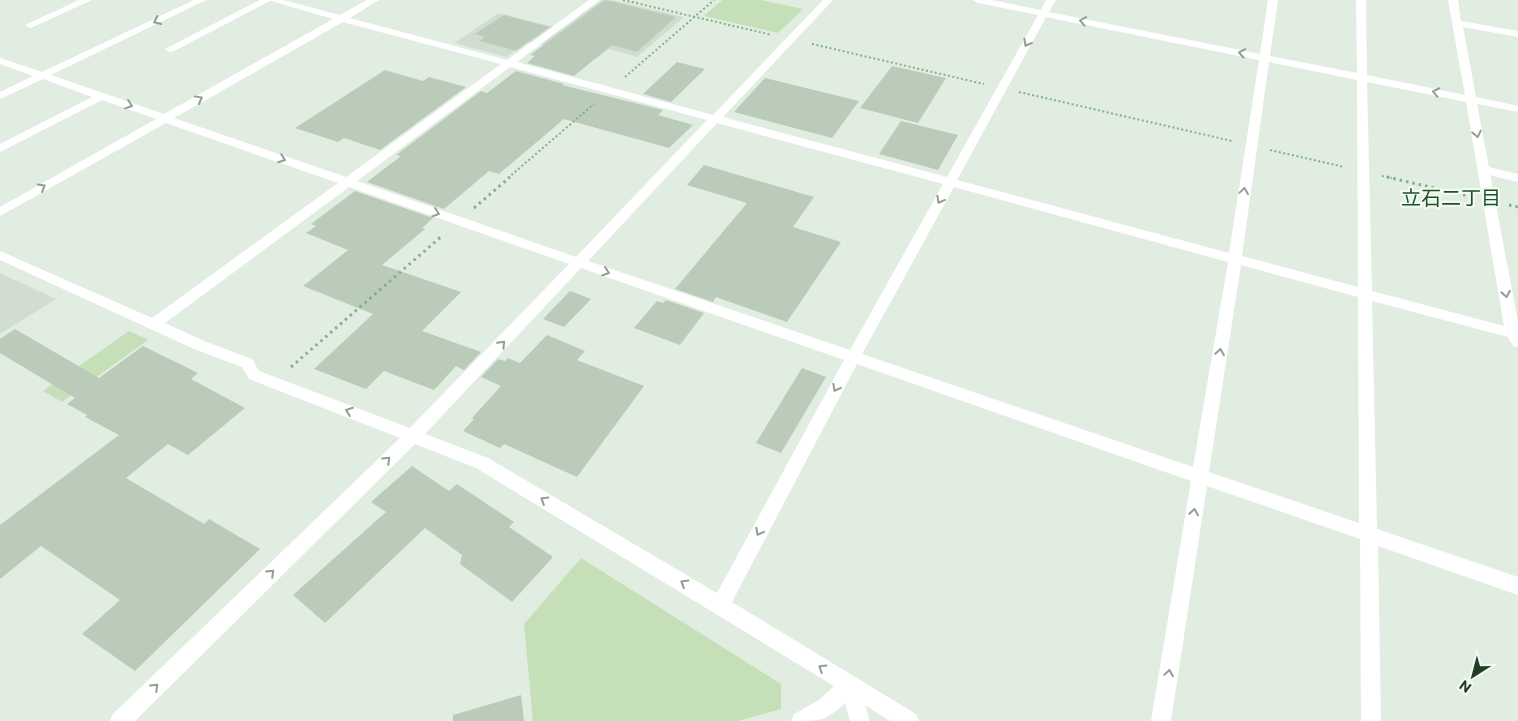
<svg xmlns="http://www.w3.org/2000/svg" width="1518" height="721" viewBox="0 0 1518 721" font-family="Commissioner,'Noto Sans JP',sans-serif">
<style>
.built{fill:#d0ddcf}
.green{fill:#c5e0b8}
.building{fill:#bacbb9}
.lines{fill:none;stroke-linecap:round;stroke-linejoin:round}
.path-far1{stroke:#7fb383;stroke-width:2;stroke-dasharray:2 2.5;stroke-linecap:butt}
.path{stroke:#7fb383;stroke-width:3;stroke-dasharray:2.5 4;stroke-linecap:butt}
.lane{fill:#fff;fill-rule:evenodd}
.street{fill:#fff;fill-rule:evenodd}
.oneway{stroke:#909f92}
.labels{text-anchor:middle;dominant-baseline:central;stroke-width:4.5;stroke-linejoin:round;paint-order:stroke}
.neighbourhood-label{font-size:20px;fill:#1a5323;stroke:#f3f9f2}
</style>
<rect width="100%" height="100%" fill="#e2ede1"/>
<!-- built -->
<g class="built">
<polygon points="602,0 612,0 684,17 637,57 608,49 596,59 528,41 506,57 454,43 499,13 562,29"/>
<polygon points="0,273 56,299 0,334"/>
</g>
<!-- green -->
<g class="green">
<polygon points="722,0 761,0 803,9 778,33 704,16"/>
<polygon points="129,331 148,340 62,402 43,391"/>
<polygon points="581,558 781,684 781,709 738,721 533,721 524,624"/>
</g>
<!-- building -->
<g class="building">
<polygon points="605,0 676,17 637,52 612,45 574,76 527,63 535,56 530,55"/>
<polygon points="504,15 549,27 516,51 480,41 485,37 475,34"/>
<polygon points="677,62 705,69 671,102 643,94"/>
<polygon points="892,66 946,78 918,123 860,108"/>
<polygon points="385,70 423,81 429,77 466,87 380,150 344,138 338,142 295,128"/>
<polygon points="516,71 564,84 562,85 663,110 658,115 693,125 669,148 564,119 499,174 489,171 444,209 367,182 401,156 396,155 481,91 487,93"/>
<polygon points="765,78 859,101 832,138 734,112"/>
<polygon points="901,121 958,135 938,170 879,154"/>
<polygon points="704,165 814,197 793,227 841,242 787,322 716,297 713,302 675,289 747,203 687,185"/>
<polygon points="355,191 433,218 422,228 425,229 382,265 461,292 422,331 481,352 464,370 456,366 434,390 384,371 366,389 314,369 373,314 303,286 348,250 306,233 316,226 311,224"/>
<polygon points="570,291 591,299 564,327 543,319"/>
<polygon points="666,300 704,313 680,345 634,328 657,301 663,303"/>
<polygon points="15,329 99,378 143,346 198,373 191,379 245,408 188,455 168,444 126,478 204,524 209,519 260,549 135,671 82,634 120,600 41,546 0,579 0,525 119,435 85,417 87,415 67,404 75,398 0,353 0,339"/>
<polygon points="547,335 585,351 577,360 644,386 577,477 504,444 500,448 463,431 474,419 472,418 501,386 481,377 498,359 505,361 508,358 520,363"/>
<polygon points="802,368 826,377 781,453 756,443"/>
<polygon points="412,466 449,491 457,484 514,522 509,527 553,557 512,602 460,564 462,555 425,528 325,623 293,595 386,512 371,502"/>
<polygon points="521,695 524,721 453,721 453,715"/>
</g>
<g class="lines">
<!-- path-far1 -->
<g class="path-far1">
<polyline points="623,0 772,35"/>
<polyline points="812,44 984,84"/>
<polyline points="625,77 714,0"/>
<polyline points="1019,92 1232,141"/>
<polyline points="1270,150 1344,167"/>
<polyline points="1382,176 1392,178"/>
<polyline points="508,178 594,104"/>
</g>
<!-- path -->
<g class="path">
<polyline points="1387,177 1469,196"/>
<polyline points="1509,205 1518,207"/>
<polyline points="474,208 510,177"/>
<polyline points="291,367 443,235"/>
</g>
<!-- lane -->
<g class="lane">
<polygon points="79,0 92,0 33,27 30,28 25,25"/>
<polygon points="260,0 272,0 174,51 170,52 165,49"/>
<polygon points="1485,166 1518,174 1518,182 1481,173 1479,170 1481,167"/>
<polygon points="850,675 857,678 870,721 850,721 840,685 843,678"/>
</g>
<!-- street -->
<path class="street" d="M194,0H206L51,75L164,114L333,19L268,0H283L340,15L367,0H379L350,18L507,60L589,0H600L517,62L713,115L823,0H833L723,117L947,177L1038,15L978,3L973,0H992L1041,10L1046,0H1056L1049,12L1260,54L1268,0H1278L1270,56L1357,73L1356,0H1366L1367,75L1465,95L1448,0H1458L1461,21L1518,31V37L1463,27L1476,97L1518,106V112L1477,104L1518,322V347L1513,346L1508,337L1372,301L1377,529L1518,577V595L1378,546L1381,721H1361L1360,539L1207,486L1171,721H1151L1191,481L857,364L732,602L916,714L919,721H890L852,697C825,721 826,721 791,721L794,714L819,700L834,686L476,468L415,444L135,721H110L113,714L400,438L249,379L242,367L194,349L0,260V251L152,318L338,183L166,123L0,216V207L156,119L102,100L0,152V144L92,97L43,79L0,99V92L33,76L0,64V58L42,72ZM1046,17L1259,60L1229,253L957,180ZM343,22L501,64L346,177L174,118ZM1269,62L1357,80L1358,287L1242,256ZM510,67L707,120L576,257L357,181ZM1367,82L1466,102L1504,326L1372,291ZM717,123L943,184L850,350L588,261ZM349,187L569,264L410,428L259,371L252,359L204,341L165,323ZM954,187L1228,262L1193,467L862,354ZM1241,265L1358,297L1359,523L1209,472ZM581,268L844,360L717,593L488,458L425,434Z"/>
</g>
<!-- one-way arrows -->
<defs><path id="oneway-chevron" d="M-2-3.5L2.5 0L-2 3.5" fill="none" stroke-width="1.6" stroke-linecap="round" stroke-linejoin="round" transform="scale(1.25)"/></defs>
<g class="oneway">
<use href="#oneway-chevron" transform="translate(157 21) rotate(155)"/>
<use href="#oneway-chevron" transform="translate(1083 21) rotate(-169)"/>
<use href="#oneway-chevron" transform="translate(1027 43) rotate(119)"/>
<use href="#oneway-chevron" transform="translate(1242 53) rotate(-169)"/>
<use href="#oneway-chevron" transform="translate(1436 92) rotate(-168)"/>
<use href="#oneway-chevron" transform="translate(199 99) rotate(-29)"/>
<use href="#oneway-chevron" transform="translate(129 105) rotate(19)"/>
<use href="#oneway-chevron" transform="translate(1477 134) rotate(78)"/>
<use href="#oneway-chevron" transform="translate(282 159) rotate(20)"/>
<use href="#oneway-chevron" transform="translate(42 187) rotate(-30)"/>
<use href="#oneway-chevron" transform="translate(1244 191) rotate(-82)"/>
<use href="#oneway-chevron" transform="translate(940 200) rotate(119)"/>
<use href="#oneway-chevron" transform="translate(436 213) rotate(19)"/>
<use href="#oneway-chevron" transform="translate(606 272) rotate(19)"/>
<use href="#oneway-chevron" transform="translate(1506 294) rotate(80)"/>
<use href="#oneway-chevron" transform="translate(502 344) rotate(-46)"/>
<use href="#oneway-chevron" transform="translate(1220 352) rotate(-81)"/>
<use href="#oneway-chevron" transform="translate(836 388) rotate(118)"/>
<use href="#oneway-chevron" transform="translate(349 411) rotate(-159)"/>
<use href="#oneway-chevron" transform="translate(387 460) rotate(-44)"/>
<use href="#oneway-chevron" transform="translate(544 500) rotate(-149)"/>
<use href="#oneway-chevron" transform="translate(1194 512) rotate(-81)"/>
<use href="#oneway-chevron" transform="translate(759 532) rotate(118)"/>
<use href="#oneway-chevron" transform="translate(271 573) rotate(-44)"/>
<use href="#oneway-chevron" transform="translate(684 583) rotate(-149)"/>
<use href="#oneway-chevron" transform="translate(822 668) rotate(-148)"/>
<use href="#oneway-chevron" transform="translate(1169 673) rotate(-81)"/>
<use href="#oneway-chevron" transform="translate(155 687) rotate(-44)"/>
</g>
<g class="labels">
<!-- neighbourhood labels -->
<g class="neighbourhood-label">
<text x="1451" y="197">立石二丁目</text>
</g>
</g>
<!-- north arrow -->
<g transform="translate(1473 676) rotate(216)" stroke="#f3f9f2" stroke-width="4" paint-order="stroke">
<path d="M0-4L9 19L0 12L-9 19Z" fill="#203f24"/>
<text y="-8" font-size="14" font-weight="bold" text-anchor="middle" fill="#203f24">N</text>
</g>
</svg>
